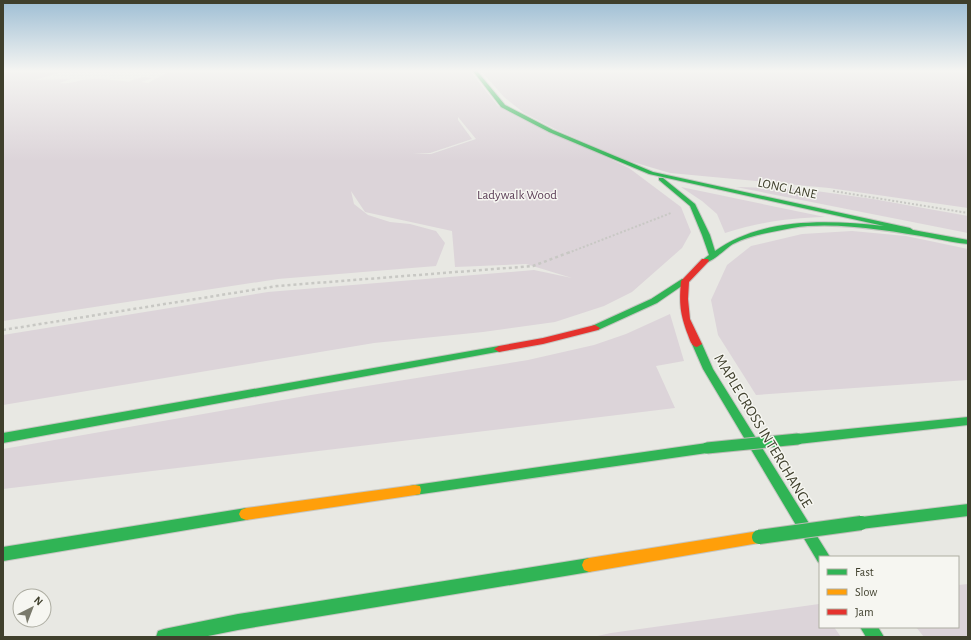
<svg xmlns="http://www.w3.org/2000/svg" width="971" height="640" viewBox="0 0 971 640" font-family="'Alegreya Sans',sans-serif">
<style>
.green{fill:#dcd4d9;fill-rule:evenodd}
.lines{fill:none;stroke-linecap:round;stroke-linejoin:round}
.fast-casing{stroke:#c6c6c2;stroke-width:2}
.slow-casing{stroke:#c6c6c2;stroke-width:2}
.jam-casing{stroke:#c6c6c2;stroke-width:2}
.path-far1{stroke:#c8c8c4;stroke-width:2;stroke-dasharray:2 2;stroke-linecap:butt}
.path{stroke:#c8c8c4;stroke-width:2.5;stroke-dasharray:3 3;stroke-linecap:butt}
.fast{fill:#30b455;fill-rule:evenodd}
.slow{fill:#ff9f0a;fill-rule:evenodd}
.jam{fill:#e5322d;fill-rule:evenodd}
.fast-bridge-far1-casing{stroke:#bcbbb6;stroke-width:13;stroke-linecap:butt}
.fast-bridge-casing{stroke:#bcbbb6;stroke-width:16;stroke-linecap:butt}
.fast-bridge-far1{stroke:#30b455;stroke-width:11}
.fast-bridge{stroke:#30b455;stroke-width:14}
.labels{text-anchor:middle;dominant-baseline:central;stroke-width:3;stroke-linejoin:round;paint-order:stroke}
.far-street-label{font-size:13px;fill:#3f3f2c;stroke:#f6f6f1}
.far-park-label{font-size:13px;fill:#593b54;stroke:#f6f6f1}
.street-label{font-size:15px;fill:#3f3f2c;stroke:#f6f6f1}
</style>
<rect width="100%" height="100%" fill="#e8e8e3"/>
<!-- green -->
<g class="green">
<path d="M3,71H66L34,80L70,79L60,83C68,84 74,82 82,80C96,78 117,80 131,82L129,81L143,77L152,78L142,82L148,83L170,71H470L498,106L629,168L681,207L691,232L682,248L632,292L604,306L555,322L483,332L374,343L3,405V335L268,292L534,270L572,278L526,264L455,267L452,231L365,212L351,191L354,204L368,215L390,222L410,224L436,231L445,243L436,266L278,279L3,321ZM458,117L476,139L431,154H413L430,153L472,139L458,120Z"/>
<polygon points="481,71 968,71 968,208 829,188 670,173 626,160 557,130 524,113 504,97"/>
<path d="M681,187L825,217C789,218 759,222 725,233L717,214L702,201Z"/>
<polygon points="736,187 802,189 873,199 968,216 968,233"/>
<polygon points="852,231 906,236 968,249 968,380 756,395 718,335 711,300 727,265 751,246 802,234"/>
<polygon points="670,314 684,361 656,366 675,408 3,489 3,449 311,395 528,360 594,345 626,334"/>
<polygon points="968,584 968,637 924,637 916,627 958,627 958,585"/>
<polygon points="819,604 820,627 834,627 841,637 593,637 611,633"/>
</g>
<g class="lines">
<!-- fast casing -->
<g class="fast-casing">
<g id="fast">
<path d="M473,71H477L505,105L553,130L653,172L910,228L913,230L968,240V244C956,243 944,240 932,238C890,231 834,221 792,228C772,232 751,235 733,244C725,249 711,264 702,263L701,261L709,255L702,235L690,206L659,180V178H663L695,204L710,235L715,251C762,217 829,220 884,226L649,174L549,132L501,107Z"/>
<polygon points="682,279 688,279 689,281 657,303 598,330 592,330 590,328 592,326 651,299"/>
<polygon points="697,341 702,344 713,369 830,557 820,557 820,563 818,562 703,369 692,344"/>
<polygon points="499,346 502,347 504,349 502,351 3,443 3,433"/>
<polygon points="968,417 968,425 798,444 794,442 792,439 794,436 798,434"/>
<polygon points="707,443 711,445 713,448 711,451 707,453 415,495 410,494 409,490 410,486 415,485"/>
<polygon points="968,504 968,516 861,529 856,527 854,523 856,519 861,517"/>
<polygon points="246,508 251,510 253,514 251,518 246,520 3,561 3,547"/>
<polygon points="589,558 594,560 596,565 594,570 589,572 238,630 203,637 156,637 158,631 164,629 238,614"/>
<polygon points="860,627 878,627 884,637 866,637"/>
</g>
</g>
<!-- slow casing -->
<g class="slow-casing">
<g id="slow">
<polygon points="415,485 420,486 421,490 420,494 415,495 246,520 241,518 239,514 241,510 246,508"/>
<polygon points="759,531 764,533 766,537 764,541 759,543 589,572 584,570 582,565 584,560 589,558"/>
</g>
</g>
<!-- jam casing -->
<g class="jam-casing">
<g id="jam">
<path d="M702,259H708L709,261L689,282L688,299L690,319L702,344L697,347C691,346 690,340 688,335C680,314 679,303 681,281Z"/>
<polygon points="595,325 600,328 598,330 543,344 499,352 494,349 499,346 543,338"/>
</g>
</g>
<!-- path-far1 -->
<g class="path-far1">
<polyline points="833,191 968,213"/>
<polyline points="568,253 671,213"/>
</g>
<!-- path -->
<polyline class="path" points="3,330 277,286 533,266 570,252"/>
<!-- fast -->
<use href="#fast" class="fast"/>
<!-- slow -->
<use href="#slow" class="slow"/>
<!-- jam -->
<use href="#jam" class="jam"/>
<!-- fast-bridge-far1 casing -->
<g class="fast-bridge-far1-casing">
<polyline id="fast-bridge-far1" points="707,448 798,439"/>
</g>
<!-- fast-bridge casing -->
<g class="fast-bridge-casing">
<polyline id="fast-bridge" points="759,537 861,523"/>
</g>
<!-- fast-bridge-far1 -->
<use href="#fast-bridge-far1" class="fast-bridge-far1"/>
<!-- fast-bridge -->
<use href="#fast-bridge" class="fast-bridge"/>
</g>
<!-- sky -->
<linearGradient id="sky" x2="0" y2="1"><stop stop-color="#9ebed4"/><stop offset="0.44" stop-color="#f5f5f2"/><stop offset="1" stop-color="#f5f5f2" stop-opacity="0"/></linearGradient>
<rect width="971" height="161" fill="url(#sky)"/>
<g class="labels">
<!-- far-street labels -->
<g class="far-street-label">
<text transform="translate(787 189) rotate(12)">LONG LANE</text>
</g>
<!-- far-park labels -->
<g class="far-park-label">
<text x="517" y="195">Ladywalk Wood</text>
</g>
<!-- street labels -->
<g class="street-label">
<text transform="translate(763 431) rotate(59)">MAPLE CROSS INTERCHANGE</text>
</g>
</g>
<!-- border -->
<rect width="971" height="640" fill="none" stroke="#3f3f2c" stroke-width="8"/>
<!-- legend -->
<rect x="819" y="556" width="140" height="72" fill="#f6f6f1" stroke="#adada2"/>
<rect x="827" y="569" width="20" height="6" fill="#30b455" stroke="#adada2"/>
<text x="855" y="576" font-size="12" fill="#3f3f2c">Fast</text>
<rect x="827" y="589" width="20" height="6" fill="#ff9f0a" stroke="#adada2"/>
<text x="855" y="596" font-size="12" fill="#3f3f2c">Slow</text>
<rect x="827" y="609" width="20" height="6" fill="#e5322d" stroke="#adada2"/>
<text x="855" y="616" font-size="12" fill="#3f3f2c">Jam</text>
<!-- north arrow -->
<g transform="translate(32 608) rotate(42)"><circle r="19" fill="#f6f6f1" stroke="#adada2"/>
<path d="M0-3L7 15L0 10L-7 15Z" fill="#7a7a6c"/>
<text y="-6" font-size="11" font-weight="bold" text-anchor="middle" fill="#3f3f2c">N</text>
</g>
</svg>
